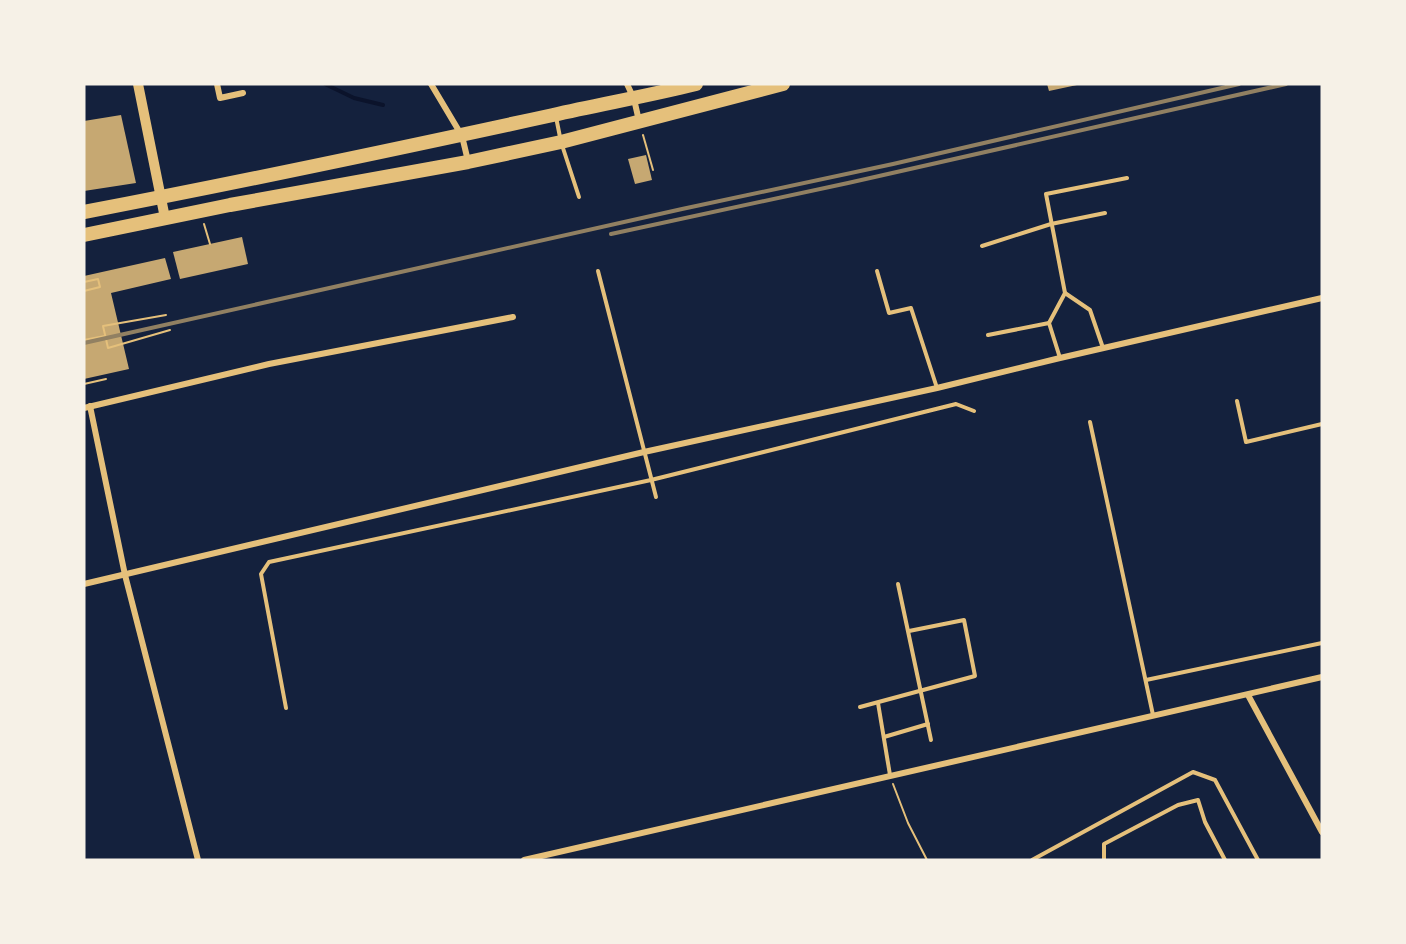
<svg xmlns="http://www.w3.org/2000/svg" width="1406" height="944" viewBox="0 0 1406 944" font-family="Commissioner,sans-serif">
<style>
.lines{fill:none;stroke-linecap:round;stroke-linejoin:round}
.stream{stroke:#0b132b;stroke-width:4}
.building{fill:#c6a872}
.path{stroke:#e5c07b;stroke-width:2}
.service{stroke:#e5c07b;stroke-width:4}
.minor{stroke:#e5c07b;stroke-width:6}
.tertiary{stroke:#e5c07b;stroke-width:10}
.primary{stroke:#e5c07b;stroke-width:14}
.rail{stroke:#918062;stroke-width:4}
</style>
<rect width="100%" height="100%" fill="#14213d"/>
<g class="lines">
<!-- stream -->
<polyline class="stream" points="325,84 354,98 383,105"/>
</g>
<!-- building -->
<g class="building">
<polygon points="1047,84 1077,84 1077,85 1049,91"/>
<polygon points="121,115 136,183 84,191 84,121"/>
<polygon points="646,155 652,180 635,184 628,159"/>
<polygon points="242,237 248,264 180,279 173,252"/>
<polygon points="165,258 171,279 111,293 129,369 84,379 84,276"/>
</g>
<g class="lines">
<!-- path -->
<g class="path">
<polyline points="643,135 653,170"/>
<polyline points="204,224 210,244"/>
<polyline points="84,282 98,279 100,287 84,291"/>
<polyline points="166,315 103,326 108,348 170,330"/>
<polyline points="84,340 105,336"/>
<polyline points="84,384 106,379"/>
<polyline points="893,784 908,823 927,860"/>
</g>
<!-- service -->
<g class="service">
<polyline points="556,117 561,142 579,197"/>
<polyline points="982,246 1051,224 1105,213"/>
<polyline points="598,271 656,497"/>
<polyline points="877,271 889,313 911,308 937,388"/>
<polyline points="1065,293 1090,310 1103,348"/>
<polyline points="988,335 1049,323"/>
<polyline points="1060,358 1049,323 1065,293 1046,194 1127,178"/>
<polyline points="1237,401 1246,442 1322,424"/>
<polyline points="1090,422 1153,715"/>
<polyline points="898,584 931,740"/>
<polyline points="1146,680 1322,643"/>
<polyline points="878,703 890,775"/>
<polyline points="860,707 975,676 964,620 909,631"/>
<polyline points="286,708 261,574 269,562 651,480 956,404 974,411"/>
<polyline points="884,737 928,724"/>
<polyline points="1032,860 1193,772 1215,780 1258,860"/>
<polyline points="1104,860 1104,844 1178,805 1198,800 1205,822 1225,860"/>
</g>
<!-- minor -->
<g class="minor">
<polyline points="217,84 220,98 243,93"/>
<polyline points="431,84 462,136 468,161"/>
<polyline points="627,84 634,99 639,121"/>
<polyline points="90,406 125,575 198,860"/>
<polyline points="84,408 269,364 513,317"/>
<polyline points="84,584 644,452 937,388 1060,358 1322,298"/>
<polyline points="1248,695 1322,832"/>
<polyline points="524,860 1322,677"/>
</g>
<!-- tertiary -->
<polyline class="tertiary" points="138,84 165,218"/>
<!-- primary -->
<g class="primary">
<path d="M84,212C241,182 397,149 553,115C601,104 648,96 696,84"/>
<polyline points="84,235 230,205 468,162 561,142 783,84"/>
</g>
<!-- rail -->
<g class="rail">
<polyline points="611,234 848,183 1286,84"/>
<polyline points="84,343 682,209 893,164 1239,84"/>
</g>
</g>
<!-- border -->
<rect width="1406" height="944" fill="none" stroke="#f6f1e7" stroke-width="171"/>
</svg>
